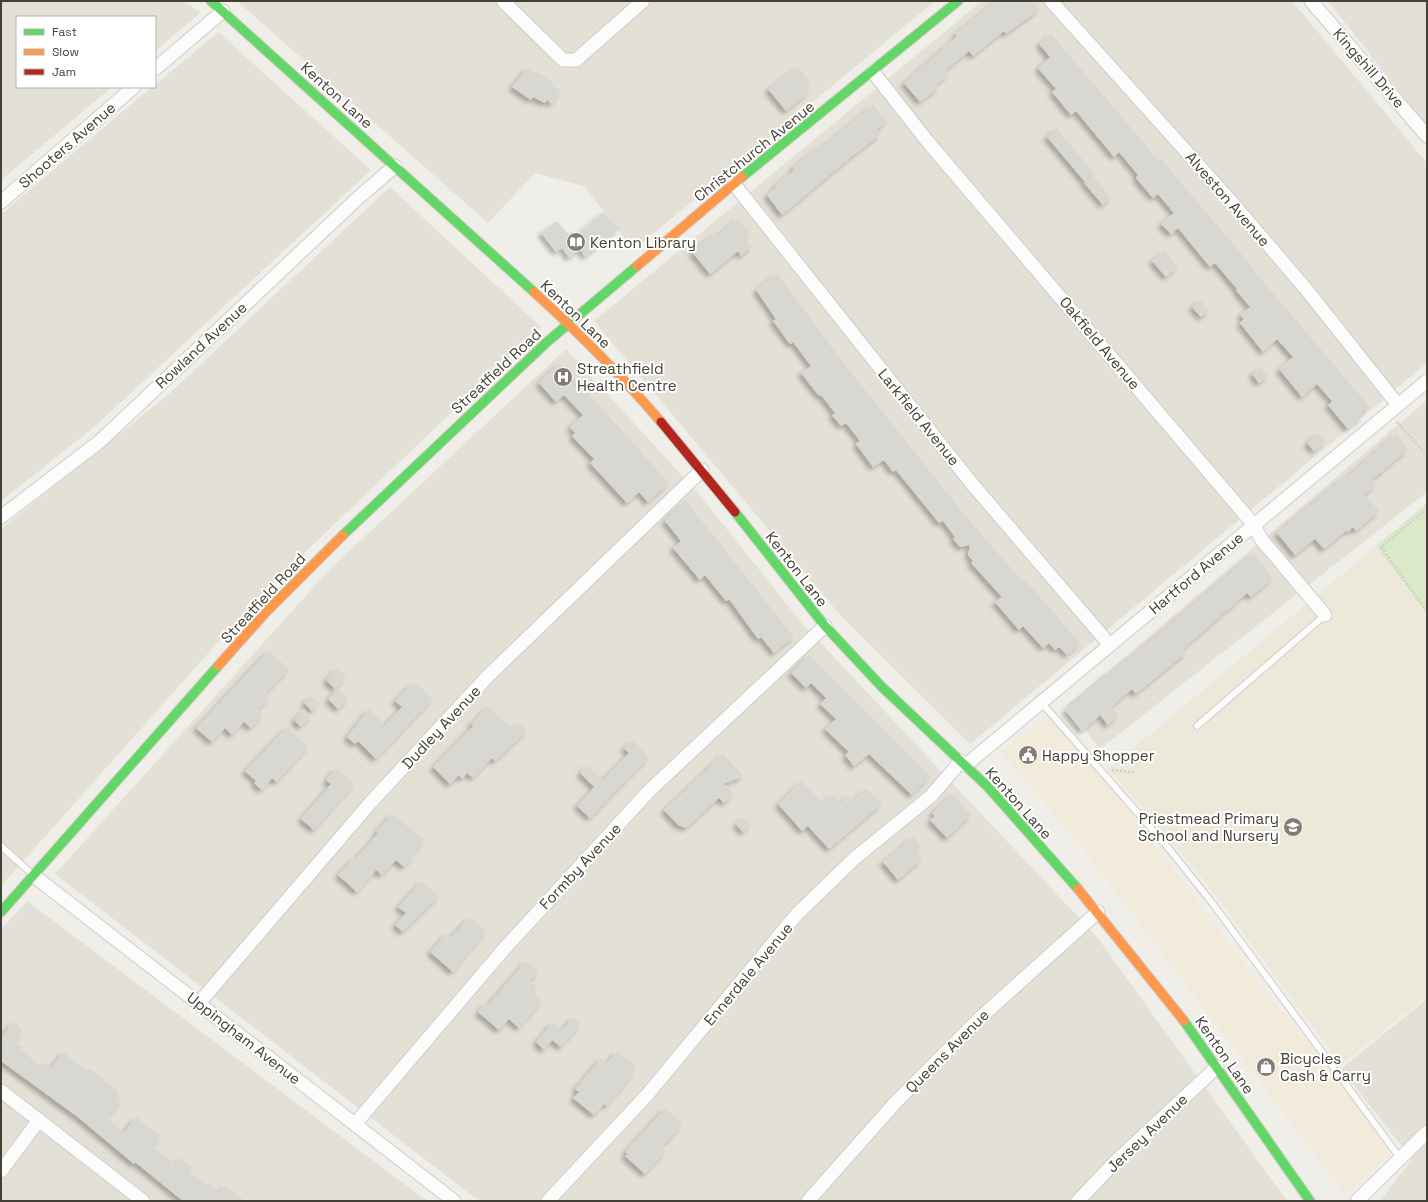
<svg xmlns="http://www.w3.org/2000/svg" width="1428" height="1202" viewBox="0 0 1428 1202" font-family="'Space Grotesk',sans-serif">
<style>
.residential{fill:#e3e0d5}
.commercial{fill:#f2ebdb}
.education{fill:#ede9da}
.green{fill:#daeac8}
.building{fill:#d9d7d1;filter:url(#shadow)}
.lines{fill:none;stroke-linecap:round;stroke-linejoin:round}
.lane-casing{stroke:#cdccc6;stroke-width:8}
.street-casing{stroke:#cdccc6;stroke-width:15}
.fast-casing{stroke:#cecbbf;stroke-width:11}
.slow-casing{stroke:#cecbbf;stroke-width:11}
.jam-casing{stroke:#cecbbf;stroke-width:11}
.path{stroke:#d0ceca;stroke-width:2.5;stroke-dasharray:2 2;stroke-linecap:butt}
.lane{stroke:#fdfcfc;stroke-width:6}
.street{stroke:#fdfcfc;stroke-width:13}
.fast{stroke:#63d668;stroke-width:9}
.slow{stroke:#ff974d;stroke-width:9}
.jam{stroke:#b3261e;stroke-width:9}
.labels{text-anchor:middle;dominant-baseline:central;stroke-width:4;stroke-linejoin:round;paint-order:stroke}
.street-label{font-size:15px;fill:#454035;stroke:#fff}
.poi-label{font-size:15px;fill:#454035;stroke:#fff;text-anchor:start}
</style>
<defs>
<filter id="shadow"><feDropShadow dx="-3.5" dy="3.5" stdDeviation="2" flood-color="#0004"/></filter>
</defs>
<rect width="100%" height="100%" fill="#efeee8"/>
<!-- residential -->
<g class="residential">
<polygon points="1,1 185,1 200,13 155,51 155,17 17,17 17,87 112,87 1,180"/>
<polygon points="237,1 935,1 633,250 584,186 535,173 488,223"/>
<polygon points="982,1 1292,1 1427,163 1427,363 970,744 841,616 594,321"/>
<polygon points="1328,1 1427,1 1427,127"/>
<polygon points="218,32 371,170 93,428 1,501 1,214 152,87 155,87 155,85"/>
<polygon points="390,187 541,327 260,595 1,886 1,529 169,394"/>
<polygon points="566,349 698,493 800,621 1097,937 1287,1201 479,1201 55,874 330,569"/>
<polygon points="1427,400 1427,492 1100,749 1067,706"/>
<polygon points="27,901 427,1201 1,1201 1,930"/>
<polygon points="1427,999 1427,1201 1380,1201 1412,1159 1341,1069"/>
</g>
<!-- commercial -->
<polygon class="commercial" points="1053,709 1263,988 1398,1149 1344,1193 1083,849 1001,752"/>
<!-- education -->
<polygon class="education" points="1376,546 1427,615 1427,996 1341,1065 1208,885 1108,769"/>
<!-- green -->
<polygon class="green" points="1427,503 1427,614 1376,546"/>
<!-- building -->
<g class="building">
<polygon points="996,1 1032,1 1039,10 1006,34 1004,31 973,56 969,51 945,71 948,75 937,84 939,87 920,102 904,83 957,36 955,34"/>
<polygon points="1051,34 1159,161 1161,159 1254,269 1253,270 1369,406 1361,413 1363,416 1348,429 1328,405 1332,401 1317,384 1302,397 1279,369 1293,357 1277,339 1263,352 1240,323 1244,319 1240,315 1250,307 1236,290 1237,289 1215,263 1210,267 1178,228 1171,234 1161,224 1174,213 1158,194 1153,198 1136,178 1138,175 1119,152 1114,157 1076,111 1071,115 1052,92 1056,89 1038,68 1050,57 1039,44"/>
<polygon points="798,67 810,82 807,85 810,88 806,91 808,93 786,111 768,89"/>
<polygon points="527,68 536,75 538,72 553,83 551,85 561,91 552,104 547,100 545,103 533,97 531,100 512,87"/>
<polygon points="873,105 887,122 876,130 880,135 850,158 782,215 767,195 776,187 775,186 794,170 792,168 818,147 820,149"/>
<polygon points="1056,128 1094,173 1085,182 1047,137"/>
<polygon points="1093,176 1111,198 1103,205 1084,183"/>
<polygon points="603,212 619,229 585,257 580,249 569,258 562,248 556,252 541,233 557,221 568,234 572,232 577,235"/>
<polygon points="738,218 750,233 744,238 752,247 741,256 738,251 710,274 692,252 715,233 717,236"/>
<polygon points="1164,251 1178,267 1166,277 1152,261"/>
<polygon points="777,273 842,361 964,514 1022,581 1024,579 1080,643 1067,655 1059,647 1055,650 1049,643 1043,648 1023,626 1019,630 995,602 1002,597 971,563 973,561 968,555 970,545 960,547 953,539 955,537 943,521 939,523 896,470 893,472 884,460 873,467 856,444 860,441 846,423 841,426 832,415 835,413 821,395 819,396 801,373 811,366 793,342 790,344 773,321 776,319 756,290"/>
<polygon points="1200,300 1209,311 1201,317 1192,307"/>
<polygon points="559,363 643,453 642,454 669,483 648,502 639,492 627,503 590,463 594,459 572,436 575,433 570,427 583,415 564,395 556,402 539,383"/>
<polygon points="1260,367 1268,376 1259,383 1252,374"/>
<polygon points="1318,433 1325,441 1314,451 1307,443"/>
<polygon points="1396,434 1408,449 1372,480 1376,485 1365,495 1379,511 1356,531 1353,527 1348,532 1347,530 1324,549 1315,539 1295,555 1277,533 1346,476 1347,477"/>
<polygon points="686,501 794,637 774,653 761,637 758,639 729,599 726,601 705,575 700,580 673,548 681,541 665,521"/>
<polygon points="1253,554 1273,578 1251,597 1247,593 1183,649 1186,653 1136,694 1132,689 1111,707 1118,715 1108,725 1100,715 1082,731 1065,710 1109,672 1110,673 1134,655"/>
<polygon points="268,651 289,669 265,694 269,698 258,710 263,715 251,728 244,722 232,735 225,728 212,742 196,728"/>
<polygon points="809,655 930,776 912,795 869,754 854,766 845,755 849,752 825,729 836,719 820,704 826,698 811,683 806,688 791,673"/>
<polygon points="337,668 346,677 335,689 326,680"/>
<polygon points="412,684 417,684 433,699 376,759 358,741 355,744 347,737 369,709 385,725 402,707 395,701"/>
<polygon points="338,689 348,699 338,709 328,699"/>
<polygon points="311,696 319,703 312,711 304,703"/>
<polygon points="488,706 512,729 519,723 527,731 495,761 492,758 473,778 467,773 462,779 459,775 450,784 433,767 473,726 471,724"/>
<polygon points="304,709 311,716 301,727 294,720"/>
<polygon points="287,727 308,747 277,782 272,778 262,790 254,783 256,781 245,771"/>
<polygon points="633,740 649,757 590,818 577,806 594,787 580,773 587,765 603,780 629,753 624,748"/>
<polygon points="723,754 744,776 724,784 734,794 724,803 719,798 686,828 678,825 664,810"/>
<polygon points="336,768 354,784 314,830 301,819 331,784 326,780"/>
<polygon points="802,781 823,804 833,795 840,803 848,795 853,800 867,789 882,804 829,849 808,826 802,831 778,804"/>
<polygon points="952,794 971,815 947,838 930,820 935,816 932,813"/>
<polygon points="392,814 425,840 411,856 413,857 404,867 396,860 382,875 376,870 357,892 338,875 354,857 356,858 367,846 378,833 376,832"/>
<polygon points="744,817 751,825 743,832 736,824"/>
<polygon points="913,837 921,845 915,851 922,859 898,880 883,862"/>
<polygon points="422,881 439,896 403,932 395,925 406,913 398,907"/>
<polygon points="469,917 486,931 453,972 430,952 447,933 451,937"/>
<polygon points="526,961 539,972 530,981 537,987 532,992 542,1001 519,1028 509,1019 499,1030 478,1012 486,1003 488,1005"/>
<polygon points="573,1017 581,1024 561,1047 552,1040 544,1050 536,1042 553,1022 562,1030"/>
<polygon points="13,1022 23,1030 14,1042 21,1047 20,1049 43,1068 47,1063 52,1067 63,1052 88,1072 90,1069 119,1092 116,1096 121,1100 107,1118 124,1132 136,1117 160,1136 152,1146 175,1164 180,1158 192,1167 189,1171 207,1186 209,1184 219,1193 224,1186 245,1201 183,1201 135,1162 134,1164 79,1118 1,1061 1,1037"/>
<polygon points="617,1051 636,1066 634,1069 636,1070 607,1106 604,1104 594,1115 573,1098 579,1092 575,1089 601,1058 607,1063"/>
<polygon points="665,1108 683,1124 661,1147 666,1151 645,1174 625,1156 628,1154 625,1152"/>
</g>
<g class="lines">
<!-- lane casing -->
<g class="lane-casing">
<g id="lane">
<polyline points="1041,702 1170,850 1213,904 1400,1158"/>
<polyline points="1197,726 1325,615"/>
<polyline points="1,846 33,875"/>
</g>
</g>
<!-- street casing -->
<g class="street-casing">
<g id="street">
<polyline points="503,1 563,60 576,60 643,1"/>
<polyline points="1051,1 1228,198 1306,289 1398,405"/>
<polyline points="1311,1 1427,136"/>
<polyline points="155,69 223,11"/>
<polyline points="873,72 928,142 1254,525 1261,539 1325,615"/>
<polyline points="734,184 973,485 1110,645"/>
<polyline points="1,202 134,87"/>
<polyline points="1,517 99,442 358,198 395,166"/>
<polyline points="966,765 1427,381"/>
<polyline points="34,876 454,1201"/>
<polyline points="199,1003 371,802 488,676 702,470"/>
<polyline points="1,1091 143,1201"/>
<polyline points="355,1124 504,949 649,791 825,626"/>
<polyline points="1,1171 39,1120"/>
<polyline points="548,1201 647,1095 797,914 855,858 931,796 961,761"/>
<polyline points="808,1201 895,1103 981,1017 1098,912"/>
<polyline points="1078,1201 1115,1162 1217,1067"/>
<polyline points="1357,1201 1427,1132"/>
</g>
</g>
<!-- fast casing -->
<g class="fast-casing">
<g id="fast">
<polyline points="211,1 534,292"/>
<polyline points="742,177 958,1"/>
<polyline points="735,512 825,626 882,687 988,787 1078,889"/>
<polyline points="343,535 547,342 637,266"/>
<polyline points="1,912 218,666"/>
<polyline points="1184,1021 1310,1201"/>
</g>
</g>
<!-- slow casing -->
<g class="slow-casing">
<g id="slow">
<polyline points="637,266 742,177"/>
<path d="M534,292C579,333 622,376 661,422"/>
<polyline points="218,666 267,611 343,535"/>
<polyline points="1078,889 1184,1021"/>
</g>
</g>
<!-- jam casing -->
<g class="jam-casing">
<polyline id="jam" points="661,422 735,512"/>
</g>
<!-- path -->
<g class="path">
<polyline points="1397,422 1427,456"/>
<polyline points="1427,509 1381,547 1427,612"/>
<polyline points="1112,770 1133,772"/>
</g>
<!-- lane -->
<use href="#lane" class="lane"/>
<!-- street -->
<use href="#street" class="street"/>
<!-- fast -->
<use href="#fast" class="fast"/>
<!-- slow -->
<use href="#slow" class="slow"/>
<!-- jam -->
<use href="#jam" class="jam"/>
</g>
<!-- icons -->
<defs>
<g id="library-disc" transform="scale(1)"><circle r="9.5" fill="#807d74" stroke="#fff"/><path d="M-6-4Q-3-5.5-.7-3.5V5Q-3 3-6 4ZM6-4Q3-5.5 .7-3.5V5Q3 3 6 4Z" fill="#fff"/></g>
<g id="hospital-disc" transform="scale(1)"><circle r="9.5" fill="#807d74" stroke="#fff"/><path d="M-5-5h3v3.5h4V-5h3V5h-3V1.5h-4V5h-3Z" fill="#fff"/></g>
<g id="civic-disc" transform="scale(1)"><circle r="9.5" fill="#807d74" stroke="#fff"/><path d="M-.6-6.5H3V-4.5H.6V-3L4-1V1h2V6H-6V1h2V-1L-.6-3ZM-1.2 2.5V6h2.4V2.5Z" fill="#fff"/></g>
<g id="school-disc" transform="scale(1)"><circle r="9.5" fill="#807d74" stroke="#fff"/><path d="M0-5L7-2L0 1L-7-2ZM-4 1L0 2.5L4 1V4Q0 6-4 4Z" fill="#fff"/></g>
<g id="shop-disc" transform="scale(1)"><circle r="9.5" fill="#807d74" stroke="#fff"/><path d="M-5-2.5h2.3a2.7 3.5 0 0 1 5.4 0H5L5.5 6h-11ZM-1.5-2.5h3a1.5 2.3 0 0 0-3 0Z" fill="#fff"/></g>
</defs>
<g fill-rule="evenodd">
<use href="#library-disc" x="576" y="242"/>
<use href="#hospital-disc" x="563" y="377"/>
<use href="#civic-disc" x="1028" y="755"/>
<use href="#school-disc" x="1293" y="827"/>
<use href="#shop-disc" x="1266" y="1067"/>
</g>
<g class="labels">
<!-- street labels -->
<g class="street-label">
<text transform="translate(1369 68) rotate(49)">Kingshill Drive</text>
<text transform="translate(337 95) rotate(42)">Kenton Lane</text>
<text transform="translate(67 145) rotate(-41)">Shooters Avenue</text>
<text transform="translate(754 151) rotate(-39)">Christchurch Avenue</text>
<text transform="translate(1228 199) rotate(49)">Alveston Avenue</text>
<text transform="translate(576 314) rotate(44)">Kenton Lane</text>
<text transform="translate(1100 343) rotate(50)">Oakfield Avenue</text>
<text transform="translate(201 345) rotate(-43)">Rowland Avenue</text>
<text transform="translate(496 371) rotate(-43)">Streatfield Road</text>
<text transform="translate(919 417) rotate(51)">Larkfield Avenue</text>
<text transform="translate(797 569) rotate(52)">Kenton Lane</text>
<text transform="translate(1196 573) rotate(-40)">Hartford Avenue</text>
<text transform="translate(263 598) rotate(-47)">Streatfield Road</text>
<text transform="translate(441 727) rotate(-47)">Dudley Avenue</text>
<text transform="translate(1019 803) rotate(48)">Kenton Lane</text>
<text transform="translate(580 866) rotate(-47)">Formby Avenue</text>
<text transform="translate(748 974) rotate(-50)">Ennerdale Avenue</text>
<text transform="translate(244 1038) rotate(38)">Uppingham Avenue</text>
<text transform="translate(947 1051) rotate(-45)">Queens Avenue</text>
<text transform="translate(1225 1055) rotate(55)">Kenton Lane</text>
<text transform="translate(1147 1133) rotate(-44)">Jersey Avenue</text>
</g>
<!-- poi labels -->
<g class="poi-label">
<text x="590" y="242">Kenton Library</text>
<text x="577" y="368">Streathfield<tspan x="577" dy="17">Health Centre</tspan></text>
<text x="1042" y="755">Happy Shopper</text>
<text x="1279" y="818" text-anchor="end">Priestmead Primary<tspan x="1279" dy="17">School and Nursery</tspan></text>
<text x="1280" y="1058">Bicycles<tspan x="1280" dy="17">Cash &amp; Carry</tspan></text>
</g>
</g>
<!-- border -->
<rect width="1428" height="1202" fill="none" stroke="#454035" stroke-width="4"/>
<!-- legend -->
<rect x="16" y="16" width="140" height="72" fill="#ffffff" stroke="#b5b3ae"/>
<rect x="24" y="29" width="20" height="6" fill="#63d668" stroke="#b5b3ae"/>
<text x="52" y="36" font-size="12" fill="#454035">Fast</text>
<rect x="24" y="49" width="20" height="6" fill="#ff974d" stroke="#b5b3ae"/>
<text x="52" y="56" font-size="12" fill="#454035">Slow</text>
<rect x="24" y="69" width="20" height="6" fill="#b3261e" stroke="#b5b3ae"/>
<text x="52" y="76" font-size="12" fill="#454035">Jam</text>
</svg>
